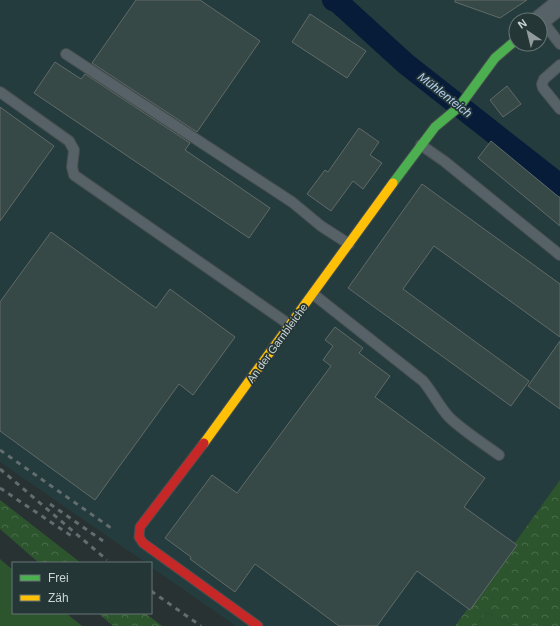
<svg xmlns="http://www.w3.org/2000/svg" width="560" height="626" viewBox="0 0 560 626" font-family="Helvetica,sans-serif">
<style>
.built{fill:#243c3d;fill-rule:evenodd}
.green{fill:#2c552e}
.forest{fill:url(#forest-crowns)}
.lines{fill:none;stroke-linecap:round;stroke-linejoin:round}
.canal{stroke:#061c38;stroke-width:22}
.building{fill:#364946;stroke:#626a69}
.lane-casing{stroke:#474e4f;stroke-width:12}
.street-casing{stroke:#474e4f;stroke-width:22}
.fast-casing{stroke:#474e4f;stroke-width:11}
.slow-casing{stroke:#474e4f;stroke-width:11}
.jam-casing{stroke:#474e4f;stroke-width:11}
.lane{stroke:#566267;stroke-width:10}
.street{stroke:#566267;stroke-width:20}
.fast{stroke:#4caf50;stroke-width:9}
.slow{stroke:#ffc107;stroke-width:9}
.jam{stroke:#c62828;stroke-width:9}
.rail{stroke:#636c6e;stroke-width:3;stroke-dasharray:5 5;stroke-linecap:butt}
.labels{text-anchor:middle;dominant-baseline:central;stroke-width:3.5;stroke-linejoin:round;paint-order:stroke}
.street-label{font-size:11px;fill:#cad4d5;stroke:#253637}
.water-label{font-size:12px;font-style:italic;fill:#b5cff0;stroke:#253637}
</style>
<defs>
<pattern id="forest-crowns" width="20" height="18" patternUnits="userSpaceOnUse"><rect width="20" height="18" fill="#2c552e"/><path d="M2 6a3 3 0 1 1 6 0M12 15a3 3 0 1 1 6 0" fill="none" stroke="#496d4b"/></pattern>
</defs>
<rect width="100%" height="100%" fill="#293233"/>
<!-- built -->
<path class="built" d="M0,0H560V480L455,626H236L151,567V563H146L0,462ZM516,20H540V44H516Z"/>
<!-- green -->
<g class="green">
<polygon points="0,559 13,570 13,613 66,613 82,626 0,626"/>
<polygon points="486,612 514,626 476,626"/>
</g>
<!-- forest -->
<g class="forest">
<polygon points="560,480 560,626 514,626 486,612 476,626 455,626"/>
<polygon points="0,500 81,563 39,563 0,529"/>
<polygon points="98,613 145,613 162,626 113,626"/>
</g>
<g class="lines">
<!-- canal -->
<polyline class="canal" points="333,0 338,2 406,64 560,185"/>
</g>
<!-- building -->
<g class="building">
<polygon points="136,0 200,0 260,41 197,132 92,63"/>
<polygon points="455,0 527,0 500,18 455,2"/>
<polygon points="310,14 366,51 347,78 292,42"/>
<polygon points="55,62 81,79 85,74 190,143 185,150 270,208 249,238 34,93"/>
<polygon points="507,86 521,104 503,117 490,100"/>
<polygon points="0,107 54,146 0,221"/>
<polygon points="359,128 379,142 370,155 382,163 363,189 353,181 331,211 307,194 325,170 328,172"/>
<polygon points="491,141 560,198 560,226 478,158"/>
<polygon points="422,184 560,284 560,337 434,246 403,289 529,381 511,406 348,288"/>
<polygon points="51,232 156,308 170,289 235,337 193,395 179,384 95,500 0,431 0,302"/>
<polygon points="335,327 363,348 359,353 390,376 375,397 485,478 464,507 517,545 470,610 417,571 377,626 339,626 255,564 235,592 190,559 191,557 165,538 212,475 237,493 331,366 323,360 333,346 325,340"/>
<polygon points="560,341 560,409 528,386"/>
</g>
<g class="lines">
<!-- lane casing -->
<g class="lane-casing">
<g id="lane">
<polyline points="541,19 560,44"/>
<polyline points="66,54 292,202 321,226 349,244"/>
<polyline points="560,65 544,79 542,84 543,88 560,109"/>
<polyline points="0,92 69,141 74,150 72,167 74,175 290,325"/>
<polyline points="421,145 444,161 560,255"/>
<path d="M313,294L423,381C433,393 439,406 449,417C462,430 484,444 499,455"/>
</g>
</g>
<!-- street casing -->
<g class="street-casing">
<polyline id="street" points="540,20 560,4"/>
</g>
<!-- fast casing -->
<g class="fast-casing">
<polyline id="fast" points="393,183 435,127 459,107 495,58 516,40"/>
</g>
<!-- slow casing -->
<g class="slow-casing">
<polyline id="slow" points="204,443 393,183"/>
</g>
<!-- jam casing -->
<g class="jam-casing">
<polyline id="jam" points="204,443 140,527 139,537 143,543 258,626"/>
</g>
<!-- lane -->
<use href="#lane" class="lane"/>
<!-- street -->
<use href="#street" class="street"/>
<!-- fast -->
<use href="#fast" class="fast"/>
<!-- slow -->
<use href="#slow" class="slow"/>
<!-- jam -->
<use href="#jam" class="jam"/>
<!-- rail -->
<g class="rail">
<polyline points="0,450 111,528"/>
<polyline points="0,469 107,560"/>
<polyline points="0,488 73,537"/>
<polyline points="50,504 103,541"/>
<polyline points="151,591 201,626"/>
</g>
</g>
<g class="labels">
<!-- street labels -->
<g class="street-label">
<text transform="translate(277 343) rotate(-54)">An der Garnbleiche</text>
</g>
<!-- water labels -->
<g class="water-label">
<text transform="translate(445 95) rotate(38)">Mühlenteich</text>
</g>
</g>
<!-- legend -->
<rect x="12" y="562" width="140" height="52" fill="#253637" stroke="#677576"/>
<rect x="20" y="575" width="20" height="6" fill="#4caf50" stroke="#677576"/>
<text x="48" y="582" font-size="12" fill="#cad4d5">Frei</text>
<rect x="20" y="595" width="20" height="6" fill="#ffc107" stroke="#677576"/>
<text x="48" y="602" font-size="12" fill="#cad4d5">Zäh</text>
<!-- north arrow -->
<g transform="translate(528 32) rotate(325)"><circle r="19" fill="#253637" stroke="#677576"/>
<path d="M0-3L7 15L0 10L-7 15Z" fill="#929b9c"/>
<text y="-6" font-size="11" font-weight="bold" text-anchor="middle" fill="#cad4d5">N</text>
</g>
</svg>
